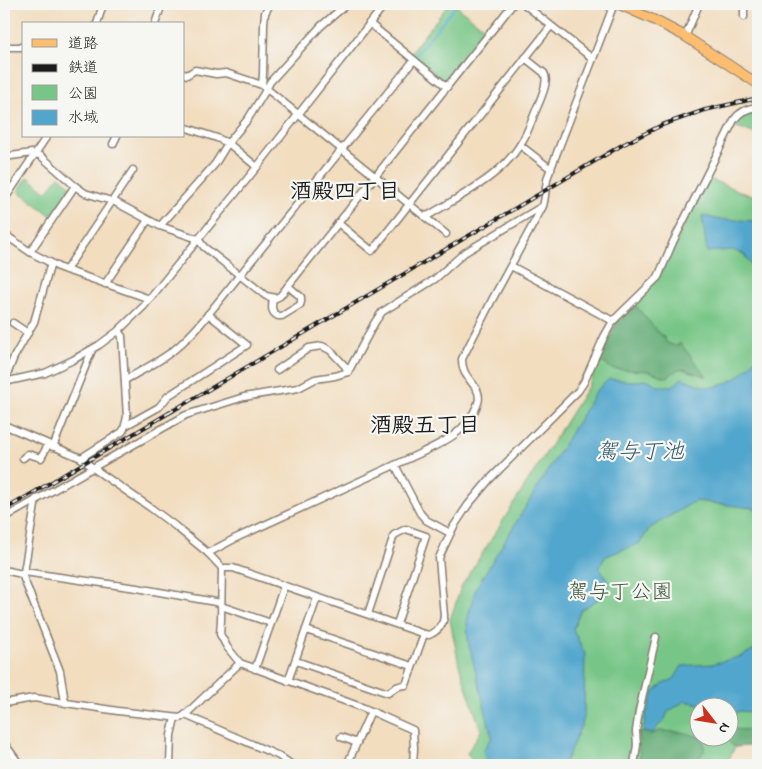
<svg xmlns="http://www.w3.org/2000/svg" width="762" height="769" viewBox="0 0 762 769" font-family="'Indie Flower','Klee One',sans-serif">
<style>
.green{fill:#78c687;stroke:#4a7152;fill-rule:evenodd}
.forest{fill:#62ab74;stroke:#3f6448}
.water{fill:#51a6cd;stroke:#366174}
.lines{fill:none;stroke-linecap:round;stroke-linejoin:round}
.stream{stroke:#51a6cd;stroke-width:2}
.minor-casing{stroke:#877c6e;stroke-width:9}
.major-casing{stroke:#877c6e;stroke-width:11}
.minor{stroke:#fff;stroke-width:6}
.major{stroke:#fcbd6f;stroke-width:9}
.rail-casing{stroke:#1c1c1c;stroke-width:4}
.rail{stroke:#f6f6f2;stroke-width:2;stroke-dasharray:5.5;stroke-linecap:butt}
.labels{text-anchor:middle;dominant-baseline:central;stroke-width:4.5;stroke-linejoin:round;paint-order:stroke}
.park-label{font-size:21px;fill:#3c5841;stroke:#f6f6f2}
.neighbourhood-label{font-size:22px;font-weight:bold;fill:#1c1c1c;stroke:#f6f6f2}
.water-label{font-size:22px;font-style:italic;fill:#345a6c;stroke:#f6f6f2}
</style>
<rect width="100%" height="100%" fill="#f6f6f2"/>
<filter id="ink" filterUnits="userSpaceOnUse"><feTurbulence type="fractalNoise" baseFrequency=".02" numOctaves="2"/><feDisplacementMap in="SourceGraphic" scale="10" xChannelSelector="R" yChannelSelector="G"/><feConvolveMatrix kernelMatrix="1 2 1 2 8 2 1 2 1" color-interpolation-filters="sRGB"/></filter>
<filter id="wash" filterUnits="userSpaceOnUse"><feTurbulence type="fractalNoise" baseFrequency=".0096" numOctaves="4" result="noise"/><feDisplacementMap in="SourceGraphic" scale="20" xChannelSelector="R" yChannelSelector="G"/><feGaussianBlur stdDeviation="1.12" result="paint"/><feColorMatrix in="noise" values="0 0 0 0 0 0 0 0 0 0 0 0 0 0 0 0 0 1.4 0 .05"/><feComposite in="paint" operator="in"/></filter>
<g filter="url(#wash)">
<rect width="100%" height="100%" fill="#f2ddbf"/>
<!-- green -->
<g class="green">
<polygon points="449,4 454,4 488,31 447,83 410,53"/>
<polygon points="758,112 758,135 734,126 745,114"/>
<polygon points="59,176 71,186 52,216 18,191 28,177 47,192"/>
<path d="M707,178L747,194L758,196V745L735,747L726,765H475L467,753L481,731L459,665L450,620L461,587L589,385L617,322L659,278ZM700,706H730V736H700Z"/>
</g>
<!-- forest -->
<g class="forest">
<path d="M633,305L636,306L657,331L663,336L667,343L676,346L680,343L707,377C702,374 700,375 695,373C679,368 681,366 668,377H664L649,371L612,369L606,364L599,361L617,322Z"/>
<polygon points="758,728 758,745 735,747 723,737 730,736 730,729 751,730"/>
<path d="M659,731C674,732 693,731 704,741V751L694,765H641L639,749V734L643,732L651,734Z"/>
</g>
<!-- water -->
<g class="water">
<polygon points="702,215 715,219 758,221 758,276 744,254 732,250 707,252"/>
<path d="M755,359H758V511L753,508L695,501L649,529L640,543L609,555L604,558L600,568L609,582L608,593L581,610L573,629L585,654L584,719L564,765H488L483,751L492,737L468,641L467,621L471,605L476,588L597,390L609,379L632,381L649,380L658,386H673L682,378C690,381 700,386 709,387C727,387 745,374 755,359Z"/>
<polygon points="758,647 758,708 752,712 739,711 730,716 730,706 710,706 685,701 668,712 665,719 651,734 643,732 646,714 654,692 663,684 674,679 682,666 712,664 742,656"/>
</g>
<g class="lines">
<!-- stream -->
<polyline class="stream" points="414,57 457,4"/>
</g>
</g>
<g filter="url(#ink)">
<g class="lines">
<!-- minor casing -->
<g class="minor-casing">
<g id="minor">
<polyline points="270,4 265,13 264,24 263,74 262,85 446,234"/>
<polyline points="524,4 593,59"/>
<polyline points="744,17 744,4"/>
<polyline points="369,23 447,87"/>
<polyline points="97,24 103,4"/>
<polyline points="155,24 162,4"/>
<polyline points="685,37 699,4"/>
<polyline points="4,47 24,47"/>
<polyline points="184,74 187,75 195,70 216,74 226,73 262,85"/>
<polyline points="184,127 217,138 228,143 257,167"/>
<polyline points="113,144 117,136"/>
<polyline points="520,145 551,169"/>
<polyline points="4,157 32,153 41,156 75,186 85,193 115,202 160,226 198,239 204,247 266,296 276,298 280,296 288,286 513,4"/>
<polyline points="4,200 47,136"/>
<path d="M424,216L429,215C463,194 505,175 524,138C530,127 534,114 539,103C542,95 549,81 544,73L525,58"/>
<polyline points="338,223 372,251 551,26"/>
<polyline points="160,226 215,164 228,143 248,119 266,90 270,82 321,26 347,4"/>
<polyline points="4,234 30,252"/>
<polyline points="51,263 60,268 150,299"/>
<polyline points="511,266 613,321"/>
<polyline points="66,270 133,170"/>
<polyline points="105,284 148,220"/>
<path d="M273,298C272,306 270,312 278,316H282L300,305L301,302V297L288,286"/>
<polyline points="13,323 28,333"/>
<polyline points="277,370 309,348 322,346 330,350 345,366 348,372"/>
<path d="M125,380C146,368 169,357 186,339C192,334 197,328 202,322L414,60"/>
<polyline points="4,382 45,373 73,360 99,345 118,331 144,306 257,167 385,4"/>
<polyline points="4,382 14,357 34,322 51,263 30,252 75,186"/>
<polyline points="4,425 81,458 93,468 151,508 175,526 208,553 222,568 221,620 220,634 227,647 240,663 364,708 413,730 414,748 413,765"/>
<polyline points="125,426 159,407 168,396 247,345 208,314"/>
<polyline points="53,447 92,350"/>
<polyline points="23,458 28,454 41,458 48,445"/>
<polyline points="81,458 122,432 124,429 127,417 122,336 118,331"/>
<polyline points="395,465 420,513 426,520 450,533"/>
<polyline points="4,518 186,415 244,397 298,388 315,379 335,376 348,372 375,322 382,312 435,279 464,253 541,207"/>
<path d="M208,553L236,538L423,452C445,441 461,435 474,412C478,404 481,398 477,390C470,378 462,375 462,359L492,300L543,206C546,196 545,186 548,176L614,4"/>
<path d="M222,568H233L424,634L429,635C438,631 443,626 444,616L439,558L444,547L454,526L468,505L489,480L578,391L584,382L604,337L613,321L658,277L673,242L734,120C740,111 748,108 758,107"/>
<polyline points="4,570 22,574 24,572 137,588 221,603"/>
<polyline points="24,572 36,499"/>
<polyline points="22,574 60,671 65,702"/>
<polyline points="221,606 271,623"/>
<polyline points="368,614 394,535 406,529 426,536 397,624"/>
<polyline points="306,630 412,666"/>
<path d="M296,661L388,693C394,688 398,685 406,685L424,634"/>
<polyline points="255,669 284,586"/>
<polyline points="288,681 317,598"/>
<polyline points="4,703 34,698 118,711 180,718 185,715 240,663"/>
<polyline points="185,715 279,756 292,765"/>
<polyline points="341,737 357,743"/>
<polyline points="4,743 20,765"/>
<polyline points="170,765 171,735 175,718"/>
<polyline points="347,765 371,711"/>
<polyline points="634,765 637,745 636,731 639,711 656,637"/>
</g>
</g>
<!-- major casing -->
<g class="major-casing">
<polyline id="major" points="618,4 654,20 683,35 758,84"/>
</g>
<!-- minor -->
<use href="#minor" class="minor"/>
<!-- major -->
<use href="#major" class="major"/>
<!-- rail casing -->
<g class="rail-casing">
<g id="rail">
<polyline points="169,413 622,145 662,125 705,110 758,98"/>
<polyline points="4,510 174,410"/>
</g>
</g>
<!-- rail -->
<use href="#rail" class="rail"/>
</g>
</g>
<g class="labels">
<!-- park labels -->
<g class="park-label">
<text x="620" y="593">駕与丁公園</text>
</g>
<!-- neighbourhood labels -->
<g class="neighbourhood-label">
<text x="345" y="193">酒殿四丁目</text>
<text x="425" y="427">酒殿五丁目</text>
</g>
<!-- water labels -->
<g class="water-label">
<text x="640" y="453">駕与丁池</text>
</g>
</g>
<!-- margin -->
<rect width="762" height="769" fill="none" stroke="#f6f6f2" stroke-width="20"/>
<!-- legend -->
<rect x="22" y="22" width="162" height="115" fill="#f6f6f2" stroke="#9f9f9c"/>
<rect x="32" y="39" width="25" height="8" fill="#fcbd6f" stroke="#9f9f9c"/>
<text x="68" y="48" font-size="15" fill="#1c1c1c">道路</text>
<rect x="32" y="64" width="25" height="8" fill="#1c1c1c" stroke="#9f9f9c"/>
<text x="68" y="72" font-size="15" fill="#1c1c1c">鉄道</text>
<rect x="32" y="85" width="25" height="15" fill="#78c687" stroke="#9f9f9c"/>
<text x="68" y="98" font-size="15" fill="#1c1c1c">公園</text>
<rect x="32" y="110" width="25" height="15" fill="#51a6cd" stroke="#9f9f9c"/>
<text x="68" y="122" font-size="15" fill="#1c1c1c">水域</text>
<!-- north arrow -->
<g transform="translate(714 722) rotate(121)"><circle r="24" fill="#f6f6f2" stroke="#9f9f9c"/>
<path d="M0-4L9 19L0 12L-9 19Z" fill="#c8321e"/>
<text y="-8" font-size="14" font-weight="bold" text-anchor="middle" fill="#1c1c1c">N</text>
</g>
</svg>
